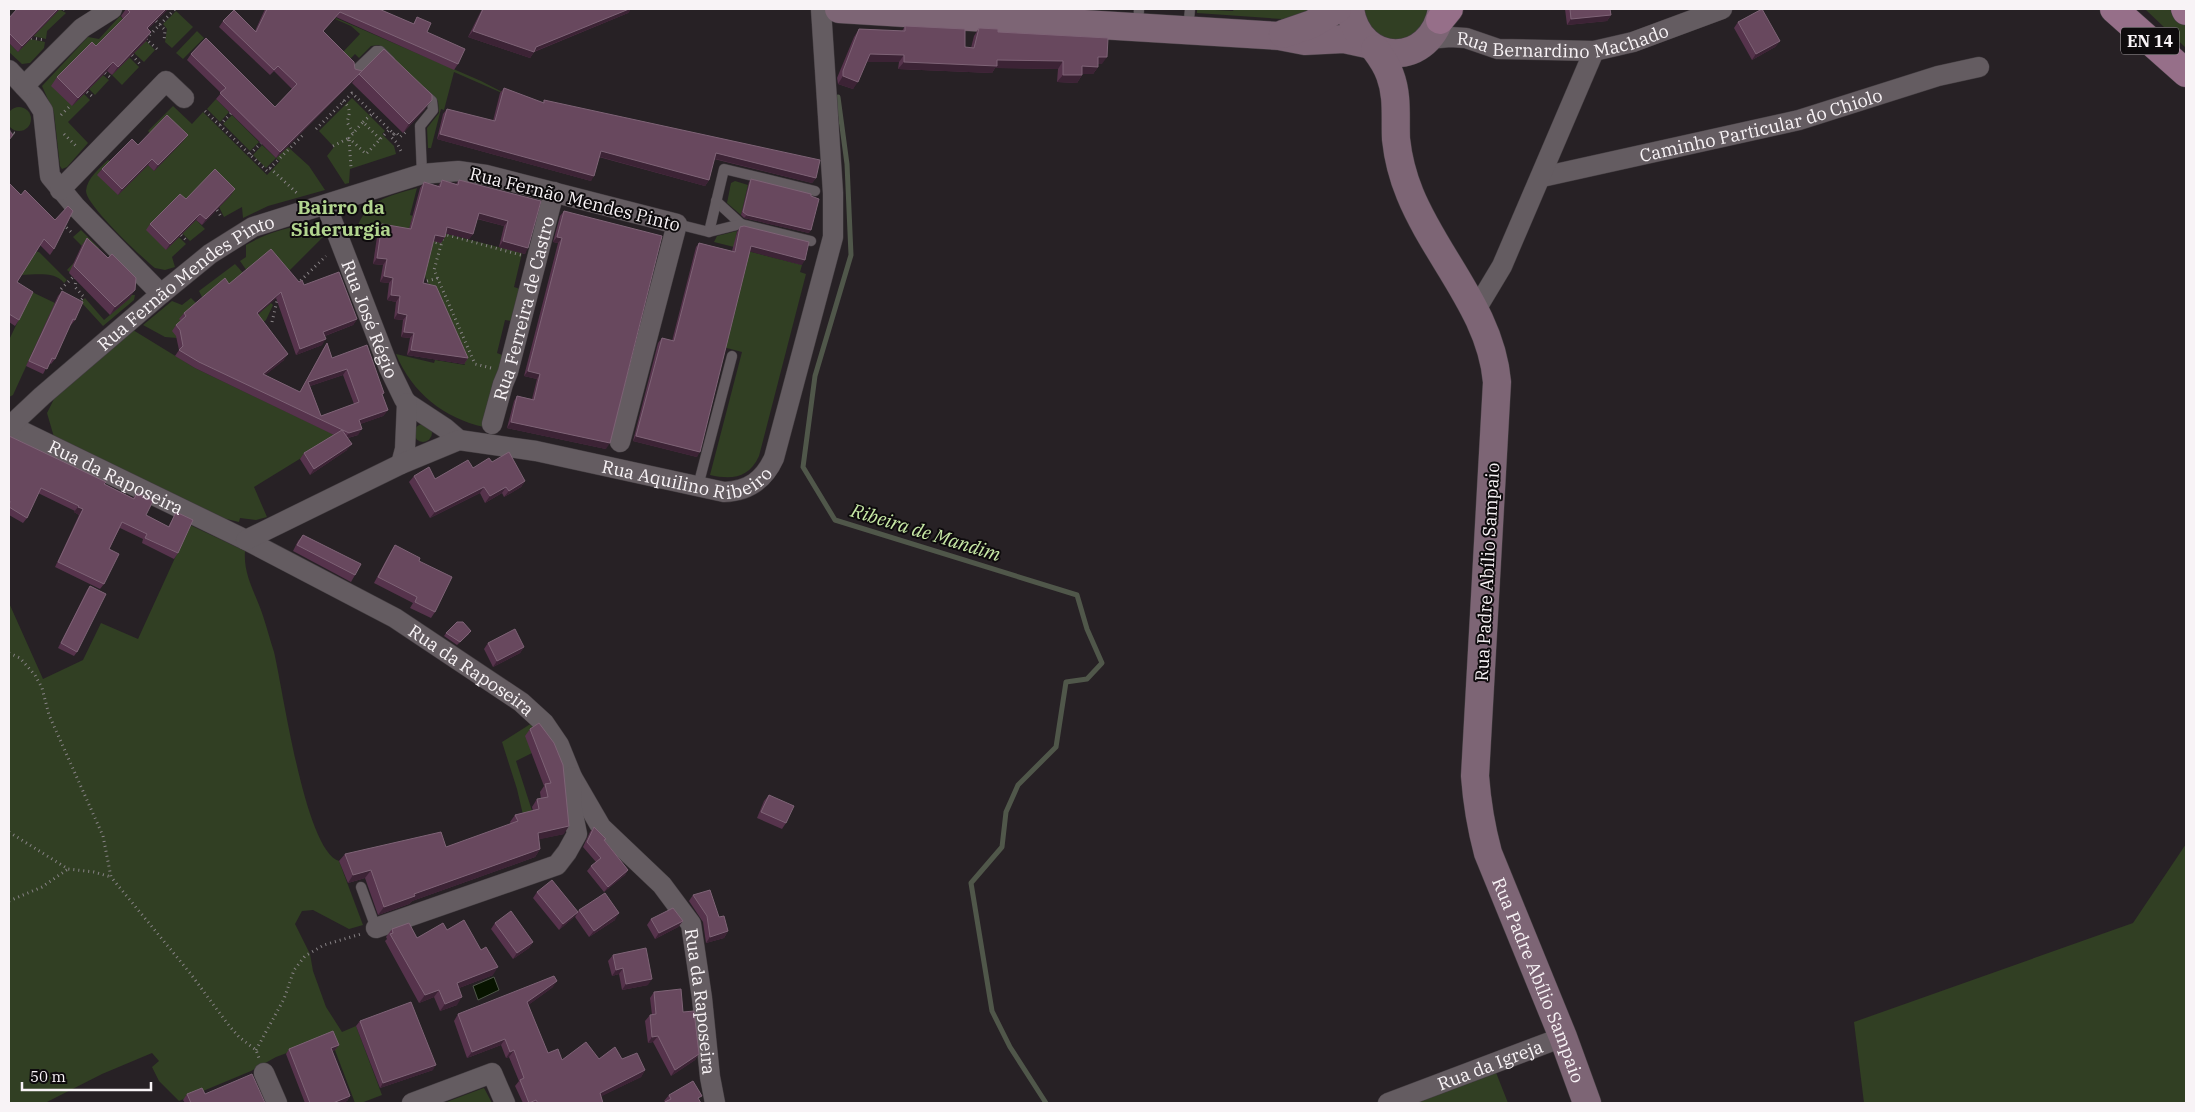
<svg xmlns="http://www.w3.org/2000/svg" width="2195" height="1112" viewBox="0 0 2195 1112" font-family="'IBM Plex Serif',serif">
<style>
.green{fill:#313f23}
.water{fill:#081400;stroke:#50574a}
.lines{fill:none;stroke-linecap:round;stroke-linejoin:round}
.stream{stroke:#50574a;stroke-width:5}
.lane-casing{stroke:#433d41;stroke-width:11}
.street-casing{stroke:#433d41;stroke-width:21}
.secondary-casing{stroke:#433d41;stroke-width:29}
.primary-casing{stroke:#433d41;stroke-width:29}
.path{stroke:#888386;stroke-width:3;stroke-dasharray:1 4;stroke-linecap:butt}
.lane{stroke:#645c61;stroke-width:10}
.street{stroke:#645c61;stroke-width:20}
.secondary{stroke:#7d6575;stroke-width:28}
.primary{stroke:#966f89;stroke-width:28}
.wall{fill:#56334c;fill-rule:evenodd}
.shaded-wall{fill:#3c2335}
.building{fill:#68485e;stroke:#7e6376;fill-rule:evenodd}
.labels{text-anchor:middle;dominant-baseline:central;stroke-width:4;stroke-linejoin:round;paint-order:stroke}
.shield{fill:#0e0b0d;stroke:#b2adb0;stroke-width:1}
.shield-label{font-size:16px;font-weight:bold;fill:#f8f3f6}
.street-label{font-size:18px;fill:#f8f3f6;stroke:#0e0b0d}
.neighbourhood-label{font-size:19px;font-weight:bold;fill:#b2d58f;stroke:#0e0b0d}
.water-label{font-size:19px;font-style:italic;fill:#c8eaa6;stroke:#0e0b0d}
</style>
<rect width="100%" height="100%" fill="#272125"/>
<!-- green -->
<g class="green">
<polygon points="59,9 66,13 47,31 46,39 33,36"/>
<polygon points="1197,9 1233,11 1234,9 1315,9 1295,17 1282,19 1197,13"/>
<polygon points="1361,9 1430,9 1425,26 1404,42 1377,38"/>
<polygon points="2145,9 2173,9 2186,26 2186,48"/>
<polygon points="176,11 193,27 172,48 165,42 167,29 163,24"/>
<polygon points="120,16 124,20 72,106 84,94 90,100 68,122 88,143 67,167 62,169 60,166 54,113 42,86 88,37 99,39"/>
<polygon points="336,18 481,81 516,99 454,72 444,110 441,109 431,148 428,148 427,128 439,113 438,101 379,45 371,46 359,58 355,54 349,60 342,53 360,34 351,26 335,19"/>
<polygon points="197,31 204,38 183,59 176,53"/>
<polygon points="30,39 45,42 44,48 30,63 22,64 9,52 9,43 18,52"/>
<polygon points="146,41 155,50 144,62 134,53"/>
<polygon points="129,57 139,67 122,85 112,75"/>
<polygon points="103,75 109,80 95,95 89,89"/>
<polygon points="352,98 385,131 382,134 394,146 396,154 350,169 349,183 345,184 327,156 334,147 319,131"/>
<polygon points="216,99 229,112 220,122 207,109"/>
<path d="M173,106L192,124L203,112L267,175L280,161L276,158L266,168L253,155L262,145L276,158L288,147L309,166L325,190L268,206L243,218L242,207L224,217L219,207L211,175L166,250L179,237L186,244L172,257L175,267L165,270L155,268C142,258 86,205 86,191C87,178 100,168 108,160L111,162L118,195L148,165L154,171L183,141L151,134L148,131Z"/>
<circle cx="19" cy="119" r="12"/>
<polygon points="232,115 259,142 250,151 223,124"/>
<polygon points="735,181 748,185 741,215 727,203 731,183"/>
<path d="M417,188L410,215L413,216L408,232L373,226L368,229L367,233L356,231C365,200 389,196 417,188Z"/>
<polygon points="196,220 205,229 190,241 182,233"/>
<path d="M300,226L312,228L324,236L284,276L247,271L240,261L246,257V245C261,236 283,228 300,226Z"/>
<polygon points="81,230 99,248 73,275 67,270 86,250 73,237"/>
<polygon points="737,231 734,247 714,242 717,236"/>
<path d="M9,233L26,250L39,252L67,280L64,283C55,271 35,275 21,275Z"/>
<path d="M443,233L522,253L514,287L520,289L512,321L505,320L497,353L502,355L484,427C444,418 412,393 396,354L434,363L435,360L465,365L423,272L431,240Z"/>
<path d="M748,251L802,265L800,272L806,274L759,456C749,478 732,480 710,475L742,352L723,347Z"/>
<polygon points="235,264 244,274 225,290 203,299 199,291"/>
<polygon points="32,292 55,303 13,395 9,397 9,340"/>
<polygon points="130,295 135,295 134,300 103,326 81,302 85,298 104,320 130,298"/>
<polygon points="191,298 197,304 182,322 177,338 165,337 143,325 172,301 182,305"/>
<polygon points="271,303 273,305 266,320 246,336 240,330"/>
<polygon points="133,330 195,368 337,436 254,487 267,517 256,520 240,518 239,522 210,515 54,437 47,413 54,399"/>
<circle cx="423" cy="433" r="9"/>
<path d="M190,525L245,551C243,575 256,594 263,616C267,628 270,640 274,652C283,689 305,851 339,861L363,925L349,929L313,910L302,911L295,924L310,954L313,971L326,1007L342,1032L356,1026L382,1095L361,1103H355L330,1037L276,1057L251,1071L179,1101L159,1081L152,1067L159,1061L152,1053L102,1074L45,1103H9V603L43,679L83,660L101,623L138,639Z"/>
<polygon points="532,723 538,727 532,753 516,761 534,817 524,819 517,789 502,742"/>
<polygon points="2186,844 2186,1103 1864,1103 1854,1022 2133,923"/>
<polygon points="1495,1070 1508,1103 1410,1103"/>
<polygon points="484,1088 492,1103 444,1103 481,1089"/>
</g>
<!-- water -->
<polygon class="water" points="494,977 499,990 478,1000 473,986"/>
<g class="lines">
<!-- stream -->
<polyline class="stream" points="838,97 847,164 851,255 815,376 803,467 835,520 1077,595 1087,629 1102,663 1087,679 1066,682 1056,747 1018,785 1006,812 1002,847 971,883 992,1011 1010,1047 1046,1103"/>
<!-- lane casing -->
<g class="lane-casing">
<g id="lane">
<polyline points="1138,26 1139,9"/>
<polyline points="1188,30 1190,9"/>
<polyline points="356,70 376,51 380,51 390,61"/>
<polyline points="422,92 432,101 433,110 420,126 422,174"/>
<polyline points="716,201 741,224"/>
<polyline points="677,224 709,232 741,224 811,241"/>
<polyline points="709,232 724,169 815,191"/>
<polyline points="698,486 732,356"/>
<polyline points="361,887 376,928"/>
</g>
</g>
<!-- street casing -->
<g class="street-casing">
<g id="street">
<path id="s1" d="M1429,39L1450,37L1466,38L1498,49L1594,51L1633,42L1722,9"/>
<polyline points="9,70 34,97 43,111 50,176 75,206 161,294"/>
<polyline points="24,86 82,28 112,9"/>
<path id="s2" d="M1542,177L1799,120L1938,76L1979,67"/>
<polyline points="60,190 166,81 184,98"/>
<path id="s3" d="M326,205L389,368L404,399L407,403L445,428L459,440"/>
<polyline points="1475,311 1502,266 1594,51"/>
<path id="s4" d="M492,424L503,384L508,372L554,192"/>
<path id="s5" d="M9,425L246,540L395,618L521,702L544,723L559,745L572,777L601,827L662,885L691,924L702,998L710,1077L715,1103"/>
<path id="s6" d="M10,426L42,396L161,294L210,254L253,227L422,174L458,171L486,175L677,224L620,442"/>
<polyline points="401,464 405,449 407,403"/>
<path id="s7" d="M246,540L401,464L459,440L536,451L724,492C749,491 764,480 774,458L833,237V193L821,9"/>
<polyline points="376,928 557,865 567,852 577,834 571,804 572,777"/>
<polyline points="264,1073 277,1103"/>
<polyline points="412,1103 492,1073 505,1103"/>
<path id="s8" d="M1388,1103L1563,1037"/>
</g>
</g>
<!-- secondary casing -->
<g class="secondary-casing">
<g id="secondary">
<polyline points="839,9 1279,36 1305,41 1344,39 1367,44"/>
<path d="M1350,9C1359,68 1432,68 1442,9"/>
<polyline points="1283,34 1312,24 1337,9"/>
<path id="s9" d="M1375,49C1381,57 1387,66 1390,75C1398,96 1395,117 1396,139C1398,158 1403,177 1410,194C1436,258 1491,311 1497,382L1475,776C1477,803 1481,827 1488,853L1563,1037L1587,1103"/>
</g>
</g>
<!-- primary casing -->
<g class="primary-casing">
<g id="primary">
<polyline points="2114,9 2186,73"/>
<polyline points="2185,9 2186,11"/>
<polyline points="1440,20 1449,9"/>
</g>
</g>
<!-- path -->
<g class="path">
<polyline points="64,9 67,11"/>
<polyline points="156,21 165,30 164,42"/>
<polyline points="31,38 45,40"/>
<polyline points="157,49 146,39 175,9"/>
<polyline points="132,55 141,65"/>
<polyline points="105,73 111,78"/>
<polyline points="87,92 93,97"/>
<path d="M343,101C351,108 350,113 347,122L353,133"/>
<polyline points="205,111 267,171 304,134"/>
<polyline points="61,115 71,105"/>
<polyline points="363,122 373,113"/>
<polyline points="220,125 231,113"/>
<polyline points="316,129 352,93 394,134 391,137 397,143 402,153"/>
<polyline points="9,131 16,134"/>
<polyline points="64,134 77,147"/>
<polyline points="394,134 396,132 400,137 408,130"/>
<path d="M380,139L363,122L349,138L366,154C374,146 381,138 389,130"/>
<polyline points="333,146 349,138 351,168"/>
<polyline points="250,154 261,143"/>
<polyline points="270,168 299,195"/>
<polyline points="217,210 222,218"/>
<polyline points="63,224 73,234"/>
<polyline points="181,235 188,242"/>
<polyline points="431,241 441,244"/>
<polyline points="76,278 75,287 84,297 79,302"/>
<polyline points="427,281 438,278"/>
<polyline points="297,284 326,256"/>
<polyline points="61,289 75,275"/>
<polyline points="272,322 277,301 280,298"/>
<polyline points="491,368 475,364 434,270 444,234 521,255"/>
<polyline points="9,653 20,658 35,675 42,688 49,715 103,836 111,877 190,973 227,1023 239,1037 256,1050 259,1058"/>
<polyline points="9,832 68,869 94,872 111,877"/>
<polyline points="9,901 42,887 68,869"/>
<polyline points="256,1050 284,999 294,970 305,956 324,945 361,934"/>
</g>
<!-- lane -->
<use href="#lane" class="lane"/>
<!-- street -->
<use href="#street" class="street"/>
<!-- secondary -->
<use href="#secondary" class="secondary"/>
<!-- primary -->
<use href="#primary" class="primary"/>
</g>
<!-- wall -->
<g class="wall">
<polygon points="60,9 18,52 9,43 9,18"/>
<polygon points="126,9 168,9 148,29 146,41 112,75 107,71 72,106 51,86 57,77 96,46 123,19 121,16"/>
<polygon points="265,9 379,9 413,24 417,17 427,32 458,64 454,70 336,17 323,31 355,69 425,109 403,133 352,83 354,80 276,158 216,99 221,93 187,60 191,54 275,107 292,89 274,71 270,75 219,27 223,21 255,31"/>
<polygon points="482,9 631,9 628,13 534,52 530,58 468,37"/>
<polygon points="1565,9 1610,9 1611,15 1607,21 1567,25"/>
<polygon points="1738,22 1780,41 1775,47 1752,60 1734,28"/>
<polygon points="905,26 965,47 971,48 974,36 979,28 998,32 1102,64 1098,64 1098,67 1093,74 1082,74 1082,75 1077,83 1057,82 1058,69 995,68 992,73 898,69 899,62 866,62 853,89 838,84 837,78 854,37 859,29 902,31"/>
<polygon points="504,88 543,103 544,100 816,178 812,183 714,159 709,180 705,186 599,157 591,181 437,139 443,114 447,109 493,121 500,93"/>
<polygon points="188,135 183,141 154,171 148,165 118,195 97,175 102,169 138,145"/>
<polygon points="751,179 811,196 809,233 744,218 741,215 749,182"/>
<polygon points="442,180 456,184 459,180 541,201 525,254 499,247 504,226 477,219 473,234 469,239 446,233 441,243 433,241 423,283 468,358 464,364 407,355 410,338 401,337 403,320 394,319 396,302 387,300 389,283 380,282 383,265 373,264 378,230 382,224 409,229 420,188 424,182 438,186"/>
<polygon points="9,183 54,249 50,255 40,245 17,282 19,320 15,326 9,322"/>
<polygon points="231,195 202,225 196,220 166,250 146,230 150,224 186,199"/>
<polygon points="564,211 606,449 507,428 514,401 517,396 532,399 537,379 524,376 558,243 553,242 560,216"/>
<polygon points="740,227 802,265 750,251 697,457 633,441 658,343 662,338 672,341 696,247 699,243 732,251 737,232"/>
<polygon points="87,238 108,258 130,298 110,315 69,273 82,245"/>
<path d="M299,282L357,319L353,325L325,336L322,345L296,355L276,298L258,314L284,360L265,375L300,392L323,349L327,343L332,358L382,395L388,410L383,416L360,424L358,435L348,438L347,450L310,475L300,459L304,453L334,435L195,368L175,356L179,350L176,336L172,331L176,325L181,321L179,319L184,313L229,284ZM343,375L354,404L321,416L310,386Z"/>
<polygon points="62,291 75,320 71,325 70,325 55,359 51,364 49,363 43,374 26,366 58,296"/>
<polygon points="9,436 133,498 137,493 146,515 168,527 173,518 176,512 178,553 174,559 142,543 143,539 120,528 109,549 104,584 100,589 55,567 79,515 74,512 75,511 38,493 27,518 23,523 9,515"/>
<polygon points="492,462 525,481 521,487 504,497 502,493 485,503 480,493 430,518 409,482 414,476 435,479"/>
<polygon points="303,535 355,575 351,582 293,551 298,541"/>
<polygon points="395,545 419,561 435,612 431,618 410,608 413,603 374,583 391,551"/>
<polygon points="90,586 77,652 74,656 58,648 87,590"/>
<polygon points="446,633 469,634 457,645 444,636"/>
<polygon points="488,643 524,647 520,653 493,667 484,649"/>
<polygon points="539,723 564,834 539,839 540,849 535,857 412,901 409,904 378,915 365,878 348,883 339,861 345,854 446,847 511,824 510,822 515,815 533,811 532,807 537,799 541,799 540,792 544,786 525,736 530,729"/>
<polygon points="769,795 786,823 782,829 757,818 764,801"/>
<polygon points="594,827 628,870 625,875 604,892 587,871 591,866 596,862 583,847 590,832"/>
<polygon points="537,892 578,912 573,918 559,930 533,898"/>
<polygon points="693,895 719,917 728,931 724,938 706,943 703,922 689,901"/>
<polygon points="579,910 615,920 589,937 575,917"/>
<polygon points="651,919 683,921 678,927 655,939 647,925"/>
<polygon points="495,923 533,942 529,948 513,959 491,929"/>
<polygon points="392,929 417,938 447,930 493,975 459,988 457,1005 440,1011 434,997 419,1003 385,941 387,939 386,937"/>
<polygon points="613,955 648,985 622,990 619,974 612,976 608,961"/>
<polygon points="553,987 528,1005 548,1053 562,1060 622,1059 645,1070 641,1077 601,1096 603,1103 523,1103 515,1086 519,1081 509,1057 506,1058 501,1045 467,1058 454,1021 458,1014"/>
<polygon points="654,992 683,1012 699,1054 695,1060 671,1076 653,1042 648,1043 645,1021 650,1015 652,1015 650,998"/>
<polygon points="360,1021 433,1070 380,1088 356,1026"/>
<polygon points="339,1045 335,1050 332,1051 350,1096 347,1101 342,1103 305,1103 286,1054 289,1049"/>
<polygon points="187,1094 205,1094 265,1103 185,1103 183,1100"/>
<polygon points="669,1095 699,1100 701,1103 664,1103 665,1102 664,1101"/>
</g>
<!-- shaded-wall -->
<g class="shaded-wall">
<polygon points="58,9 60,9 18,52 22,46"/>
<polygon points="166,9 168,9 141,36 147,28"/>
<polygon points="629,9 631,9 628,13 533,52 534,52 530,58 468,37 473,31 536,47"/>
<polygon points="340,12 336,17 319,37 323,31"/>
<polygon points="1611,15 1607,21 1567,25 1571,19"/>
<polygon points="151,32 146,41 112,75 118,67"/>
<polygon points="1780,41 1775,47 1752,60 1756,54"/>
<polygon points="870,54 904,55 899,62 864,62"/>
<polygon points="1098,57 1107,57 1102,64 1093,64"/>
<polygon points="997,60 1063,61 1058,69 995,68 992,73 898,69 904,62"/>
<polygon points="113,62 107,71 72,106 78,98"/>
<polygon points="1082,66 1098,67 1093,74 1077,74"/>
<polygon points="358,75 354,80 276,158 280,152"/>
<polygon points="1063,75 1082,75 1077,83 1057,82"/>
<polygon points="843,76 858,82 853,89 838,84"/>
<polygon points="432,100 425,109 403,133 409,124"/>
<polygon points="440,134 594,176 591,181 437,139"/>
<polygon points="188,135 183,141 154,171 158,165"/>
<polygon points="601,151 709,180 705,186 597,156"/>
<polygon points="716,153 816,178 812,183 712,158"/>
<polygon points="152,159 148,165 118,195 122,189"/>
<polygon points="235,189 231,195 202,225 206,219"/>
<polygon points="479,213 508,221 504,226 475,218"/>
<polygon points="200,214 196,220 166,250 170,244"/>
<polygon points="747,215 811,230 809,233 744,218"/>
<polygon points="447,227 473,234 469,239 443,233"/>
<polygon points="435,235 445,237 441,243 431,240"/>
<polygon points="557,237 562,238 558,243 553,242"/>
<polygon points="503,241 528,248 525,254 499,247"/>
<polygon points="751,246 805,260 802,265 748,251"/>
<polygon points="377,258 387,259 383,265 373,264"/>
<polygon points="384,276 393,278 389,283 380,282"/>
<polygon points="135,290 130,298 110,315 115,307"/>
<polygon points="281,292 276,298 253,319 257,313"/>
<polygon points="391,295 400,296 396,302 387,300"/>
<polygon points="398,313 407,315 403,320 394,319"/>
<polygon points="357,319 353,325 319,338 323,332"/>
<polygon points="404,332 414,333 410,338 401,337"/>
<polygon points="326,339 322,345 296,355 300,349"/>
<polygon points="411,350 468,358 464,364 407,355"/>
<polygon points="288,354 284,360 259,380 263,374"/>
<polygon points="347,369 343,375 304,388 308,382"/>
<polygon points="528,371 540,374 537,379 524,376"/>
<polygon points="388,410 383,416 355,426 359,420"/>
<polygon points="511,422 610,443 606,449 507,428"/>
<polygon points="362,429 358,435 344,439 349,433"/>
<polygon points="636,436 700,452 697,457 633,441"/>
<polygon points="352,444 347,450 310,475 314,469"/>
<polygon points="525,481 521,487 504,497 509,491"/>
<polygon points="484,487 480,493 430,518 435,512"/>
<polygon points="506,487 502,493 485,503 490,496"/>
<polygon points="78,507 83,509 79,515 74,512"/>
<polygon points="524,647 520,653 493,667 497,661"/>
<polygon points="569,826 564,834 532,841 538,833"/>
<polygon points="540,849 535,857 412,901 409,904 378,915 384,907 414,894"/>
<polygon points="371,870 365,878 348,883 353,875"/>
<polygon points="628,870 625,875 604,892 608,887"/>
<polygon points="578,912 573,918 559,930 563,924"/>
<polygon points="619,913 615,920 589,937 594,931"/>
<polygon points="683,921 678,927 655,939 659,933"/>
<polygon points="728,931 724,938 706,943 710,937"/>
<polygon points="533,942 529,948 513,959 517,953"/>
<polygon points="498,967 493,975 451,991 457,983"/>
<polygon points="623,968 619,974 612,976 616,970"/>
<polygon points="652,979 648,985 622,990 626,984"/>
<polygon points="557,981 553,987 523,1009 527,1002"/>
<polygon points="439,990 434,997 419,1003 425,995"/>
<polygon points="462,997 457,1005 440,1011 445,1004"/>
<polygon points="658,1036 653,1042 648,1043 652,1037"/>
<polygon points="505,1039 501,1045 467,1058 472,1052"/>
<polygon points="339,1045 335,1050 328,1053 331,1048"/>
<polygon points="514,1050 509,1057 506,1058 510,1052"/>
<polygon points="699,1054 695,1060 671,1076 675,1070"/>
<polygon points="436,1065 433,1070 380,1088 383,1083"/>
<polygon points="645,1070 641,1077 596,1099 600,1093"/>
<polygon points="350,1096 347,1101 342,1103 333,1103"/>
</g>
<!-- building -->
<g class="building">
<polygon points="17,9 58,9 22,46 9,33 9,18"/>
<polygon points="127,9 166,9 147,28 151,32 118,67 113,62 78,98 57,77 92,42 96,46 130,12"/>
<polygon points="267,9 379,9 414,24 417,17 431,23 427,32 465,49 458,64 340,12 323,31 354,62 355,69 362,71 280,152 220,93 226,88 191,54 206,38 275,107 297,84 278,66 274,70 223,21 234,10 256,32"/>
<polygon points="483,9 629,9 536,47 534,52 473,31"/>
<polygon points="1570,9 1610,9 1611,15 1571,19"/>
<polygon points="1762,9 1780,41 1756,54 1738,22"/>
<polygon points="905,26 965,29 965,47 974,48 979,28 998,29 998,32 1108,38 1107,57 1098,57 1098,67 1082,66 1082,75 1063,75 1063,61 997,60 997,66 904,62 904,55 870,54 858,82 843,76 843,71 859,29 905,31"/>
<polygon points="384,49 432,95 432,100 409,124 359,74"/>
<polygon points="504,88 544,103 544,100 820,160 816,178 716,153 709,180 601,151 594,176 440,134 447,109 495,121"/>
<polygon points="167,115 188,135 158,165 152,159 122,189 102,169 132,139 138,145"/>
<polygon points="9,130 13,135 9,140"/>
<polygon points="215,169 235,189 206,219 200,214 170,244 150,224 180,194 186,199"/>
<polygon points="751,179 811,194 811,196 819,199 811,230 747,215 743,212"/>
<polygon points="442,180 458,185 459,180 541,201 528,248 503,241 508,221 479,213 473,234 447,227 445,237 435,235 423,283 436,286 468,358 411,350 414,333 404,332 407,315 398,313 400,296 391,295 393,278 384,276 387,259 377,258 382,224 411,229 424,182 440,187"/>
<polygon points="9,183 21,195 25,190 55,220 68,206 73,211 54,249 44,239 17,282 33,292 19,320 9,314"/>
<polygon points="564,211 662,236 610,443 511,422 517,396 534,400 540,374 528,371 562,238 557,237"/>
<polygon points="744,226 809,242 805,260 751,246 700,452 636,436 662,338 674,341 699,243 735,252 740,227"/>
<polygon points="87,238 108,258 112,254 136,278 135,290 115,307 74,266"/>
<path d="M271,249L299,282L302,280L304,285L339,272L357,319L323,332L326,339L300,349L281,292L257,313L288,354L263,374L300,392L327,343L332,358L367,345L384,393L382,394L388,410L359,420L362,429L349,433L199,362L179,350L183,346L180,330L176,325L186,316L184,313L225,278L229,284ZM347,369L359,402L321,416L308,382Z"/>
<polygon points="62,291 83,302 75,320 73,319 55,359 52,358 47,369 29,361"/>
<polygon points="342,430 352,444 314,469 304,453"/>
<polygon points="9,436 106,482 104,484 134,499 137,493 153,501 146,515 169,527 176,512 193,520 178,553 145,538 147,534 122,522 109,549 119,554 104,584 58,562 83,509 78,507 79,506 41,488 27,518 9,507 10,501 9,500"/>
<polygon points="509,452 525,481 509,491 506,487 490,496 484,487 435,512 414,476 429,467 435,479 468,460 473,468 489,458 492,462"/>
<polygon points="303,535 361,564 355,575 297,545"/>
<polygon points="395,545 420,558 419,561 452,577 435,612 415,602 417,597 378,577"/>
<polygon points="90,586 106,594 77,652 61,643"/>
<polygon points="457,622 463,622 471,631 460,642 446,633"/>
<polygon points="515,629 524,647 497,661 488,643"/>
<polygon points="539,723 554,743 563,765 569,826 538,833 540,849 414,894 415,896 384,907 371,870 353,875 345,854 441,832 446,847 518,821 515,815 539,809 537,799 548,797 545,784 551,783 530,729"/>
<polygon points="769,795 794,806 786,823 761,812"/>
<polygon points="594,827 606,839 604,840 628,870 608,887 591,866 601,858 587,842"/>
<polygon points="552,880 578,912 563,924 537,892"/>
<polygon points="710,890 719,917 724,916 728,931 710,937 707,916 693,895"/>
<polygon points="605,893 619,913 594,931 579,910"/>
<polygon points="673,908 683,921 659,933 651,919"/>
<polygon points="511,911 533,942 517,953 495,923"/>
<polygon points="464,920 481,950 486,947 498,967 457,983 462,997 445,1004 439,990 425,995 390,934 393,933 392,929 409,923 417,938 443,923 447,930"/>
<polygon points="646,948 652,979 626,984 623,968 616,970 613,955"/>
<polygon points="554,976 557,981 527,1002 548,1053 558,1049 562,1060 586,1042 599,1059 615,1047 622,1059 637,1053 645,1070 600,1093 603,1103 538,1103 536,1100 529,1103 520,1080 524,1078 514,1050 510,1052 505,1039 472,1052 458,1014"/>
<polygon points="681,989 683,1012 694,1011 699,1054 675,1070 658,1036 652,1037 650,1015 656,1014 654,992"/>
<polygon points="411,1002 436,1065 383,1083 360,1021"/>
<polygon points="333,1031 339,1045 331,1048 350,1096 333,1103 310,1103 289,1049"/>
<polygon points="252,1074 265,1103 191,1103 187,1094 202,1088 205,1094"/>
<polygon points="693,1081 702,1096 698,1098 701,1103 665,1103 665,1102 671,1099 669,1095"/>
</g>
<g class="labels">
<!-- shield labels -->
<rect class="shield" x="2121" y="27.5" width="58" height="27" rx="4"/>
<g class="shield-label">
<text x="2150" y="41">EN 14</text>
</g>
<!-- street labels -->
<g class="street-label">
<text stroke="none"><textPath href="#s1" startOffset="136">Rua Bernardino Machado</textPath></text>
<text stroke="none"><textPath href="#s2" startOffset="225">Caminho Particular do Chiolo</textPath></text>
<text transform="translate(575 199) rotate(14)">Rua Fernão Mendes Pinto</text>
<text stroke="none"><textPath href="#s6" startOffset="228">Rua Fernão Mendes Pinto</textPath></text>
<text stroke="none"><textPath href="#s4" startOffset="120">Rua Ferreira de Castro</textPath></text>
<text stroke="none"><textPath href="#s3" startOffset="122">Rua José Régio</textPath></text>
<text stroke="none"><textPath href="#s7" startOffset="469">Rua Aquilino Ribeiro</textPath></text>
<text stroke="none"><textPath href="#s5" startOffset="119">Rua da Raposeira</textPath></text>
<text transform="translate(1487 572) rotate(-87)">Rua Padre Abílio Sampaio</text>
<text stroke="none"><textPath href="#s5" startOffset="524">Rua da Raposeira</textPath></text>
<text stroke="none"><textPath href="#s9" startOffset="970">Rua Padre Abílio Sampaio</textPath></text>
<text stroke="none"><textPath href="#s5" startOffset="944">Rua da Raposeira</textPath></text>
<text stroke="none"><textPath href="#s8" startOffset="109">Rua da Igreja</textPath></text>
</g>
<!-- neighbourhood labels -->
<g class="neighbourhood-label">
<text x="341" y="207">Bairro da<tspan x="341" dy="22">Siderurgia</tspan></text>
</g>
<!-- water labels -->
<g class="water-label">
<text transform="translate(926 532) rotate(17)">Ribeira de Mandim</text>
</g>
</g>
<!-- border -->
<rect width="2195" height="1112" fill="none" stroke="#f8f3f6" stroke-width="20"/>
<!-- scale -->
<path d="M22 1082v8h129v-8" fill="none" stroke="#f8f3f6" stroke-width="2.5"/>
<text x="30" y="1082" font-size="15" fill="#f8f3f6" stroke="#0e0b0d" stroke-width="4" paint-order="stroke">50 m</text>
</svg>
